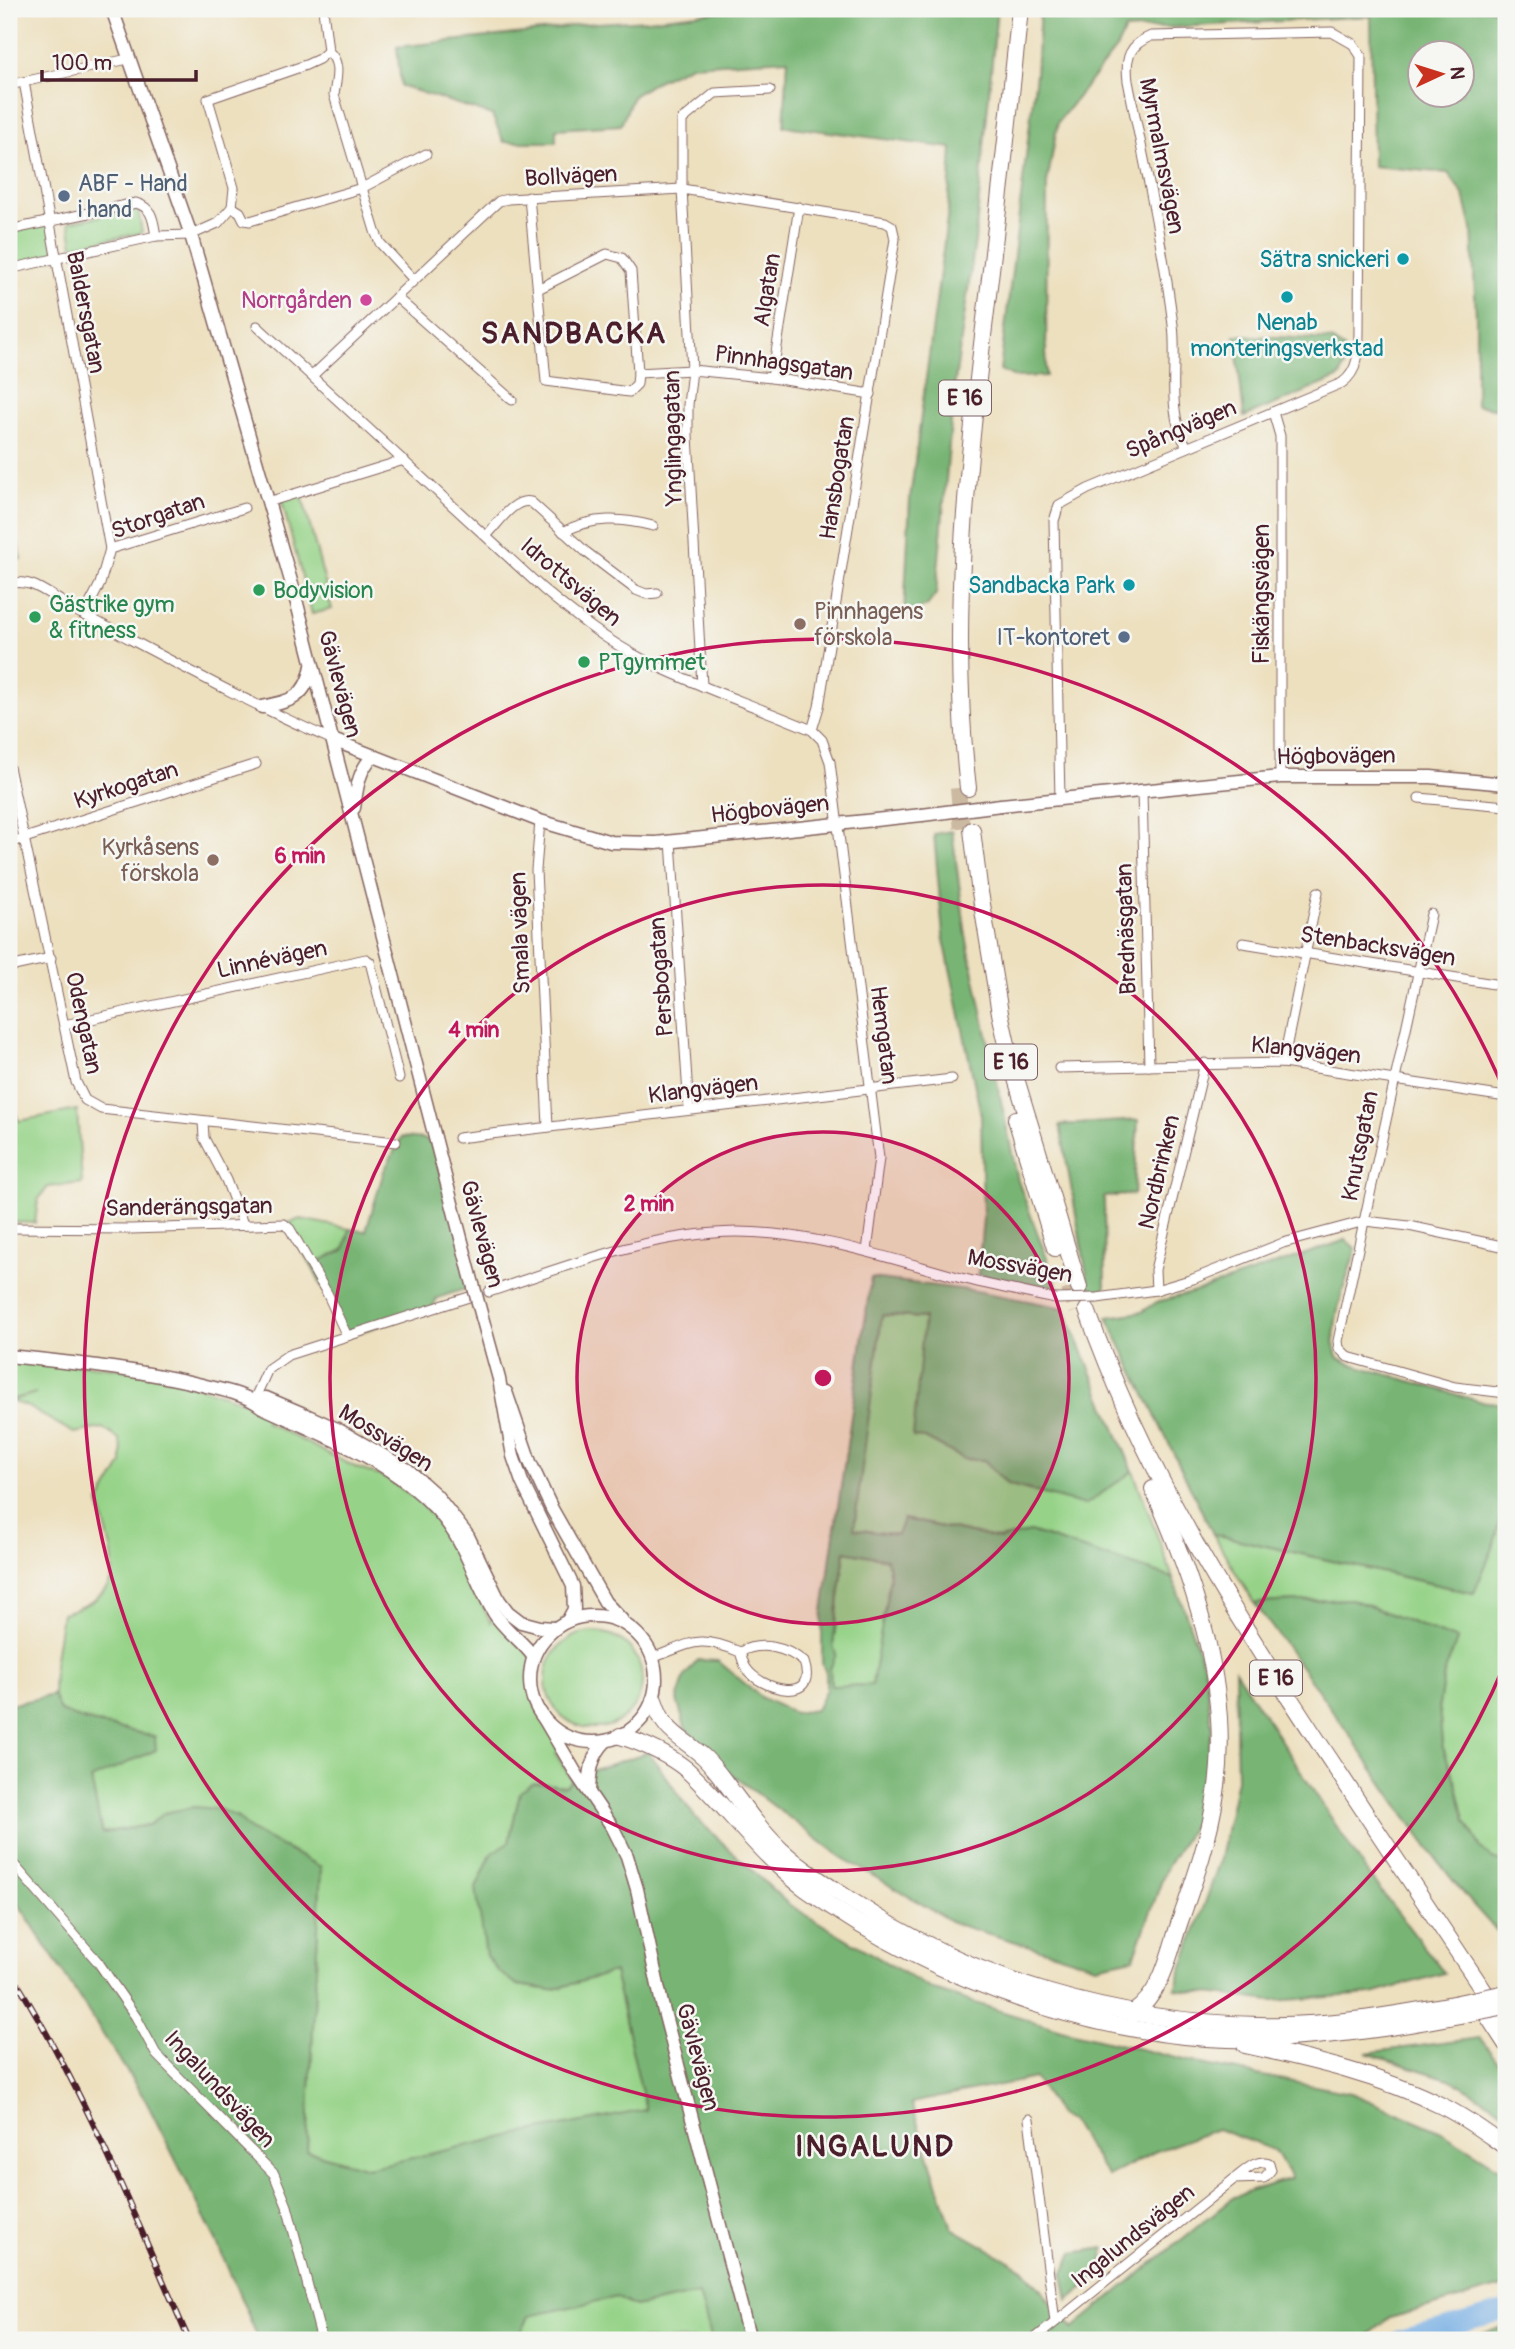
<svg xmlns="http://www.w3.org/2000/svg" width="1515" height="2349" viewBox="0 0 1515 2349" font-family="Pangolin,sans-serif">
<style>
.green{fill:#96d388;stroke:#70795a;stroke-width:2}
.forest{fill:#78b574;stroke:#616a50;stroke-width:2;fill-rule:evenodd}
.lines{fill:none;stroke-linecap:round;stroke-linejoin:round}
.river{stroke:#73ace3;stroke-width:19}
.highway-tunnel{stroke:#ccb9a1;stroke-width:16;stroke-dasharray:16 8;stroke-linecap:butt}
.street-casing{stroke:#83635f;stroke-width:11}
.secondary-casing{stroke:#83635f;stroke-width:15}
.highway-casing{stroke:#83635f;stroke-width:18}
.street{stroke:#fff;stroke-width:9}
.secondary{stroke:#fff;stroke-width:12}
.highway{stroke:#fff;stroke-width:16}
.rail-casing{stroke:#4a1f2b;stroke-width:6}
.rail{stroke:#f6f6f2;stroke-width:3.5;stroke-dasharray:10;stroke-linecap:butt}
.street-bridge-casing{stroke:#83635f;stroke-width:11;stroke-linecap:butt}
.secondary-bridge-casing{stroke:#83635f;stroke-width:15;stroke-linecap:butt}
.highway-bridge-casing{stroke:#83635f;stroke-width:18;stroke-linecap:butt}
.street-bridge{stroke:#fff;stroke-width:9}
.secondary-bridge{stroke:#fff;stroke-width:12}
.highway-bridge{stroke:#fff;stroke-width:16}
.ring{fill:none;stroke:#c2185b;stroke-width:3.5}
.service-dot{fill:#5c6f8a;stroke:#f6f6f2;stroke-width:2.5}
.culture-dot{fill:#0f9aa8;stroke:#f6f6f2;stroke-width:2.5}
.hotel-dot{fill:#d1479c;stroke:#f6f6f2;stroke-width:2.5}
.leisure-dot{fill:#2e9e5b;stroke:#f6f6f2;stroke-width:2.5}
.education-dot{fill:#8d6e63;stroke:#f6f6f2;stroke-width:2.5}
.labels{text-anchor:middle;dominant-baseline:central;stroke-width:5;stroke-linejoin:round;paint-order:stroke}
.shield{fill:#f6f6f2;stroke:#7e6067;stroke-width:2}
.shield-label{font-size:21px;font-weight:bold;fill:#4a1f2b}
.street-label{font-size:23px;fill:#4a1f2b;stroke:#f6f6f2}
.service-label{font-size:23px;fill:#4e5e75;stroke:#f6f6f2;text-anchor:start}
.culture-label{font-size:23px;fill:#0d838f;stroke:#f6f6f2;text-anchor:end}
.hotel-label{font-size:23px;fill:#b23c85;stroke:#f6f6f2;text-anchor:end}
.leisure-label{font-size:23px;fill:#27864d;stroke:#f6f6f2;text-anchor:start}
.education-label{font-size:23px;fill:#785e54;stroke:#f6f6f2;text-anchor:start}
.district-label{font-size:30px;font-weight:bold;letter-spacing:2px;fill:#4a1f2b;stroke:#f6f6f2}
.centre{fill:#c2185b;stroke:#f6f6f2;stroke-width:3.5}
.ring-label{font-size:21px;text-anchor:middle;font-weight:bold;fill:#c2185b;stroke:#f6f6f2;stroke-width:5;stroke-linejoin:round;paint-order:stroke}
</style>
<rect width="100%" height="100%" fill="#f6f6f2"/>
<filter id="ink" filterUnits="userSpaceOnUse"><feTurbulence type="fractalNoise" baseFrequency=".0143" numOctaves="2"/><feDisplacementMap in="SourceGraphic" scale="14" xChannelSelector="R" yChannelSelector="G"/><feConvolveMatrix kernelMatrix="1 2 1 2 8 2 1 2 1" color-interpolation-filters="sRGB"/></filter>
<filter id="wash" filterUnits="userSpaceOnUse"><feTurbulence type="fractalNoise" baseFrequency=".00686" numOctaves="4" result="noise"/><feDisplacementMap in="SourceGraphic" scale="28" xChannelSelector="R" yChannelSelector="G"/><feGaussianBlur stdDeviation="1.57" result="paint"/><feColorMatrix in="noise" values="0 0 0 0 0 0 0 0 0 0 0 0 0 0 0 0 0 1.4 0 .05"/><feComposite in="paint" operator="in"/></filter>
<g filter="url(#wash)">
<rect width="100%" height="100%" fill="#ede0bf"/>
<!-- green -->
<g class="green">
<polygon points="138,209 142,233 73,246 69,222"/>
<polygon points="49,221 56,258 9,269 9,230"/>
<polygon points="301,492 332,609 312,614 281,498"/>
<polygon points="9,505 21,559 9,562"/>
<polygon points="9,1101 19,1121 77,1110 82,1183 48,1187 38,1200 35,1223 9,1222"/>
<polygon points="301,1219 350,1229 344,1250 311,1265 284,1224"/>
<polygon points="882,1315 924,1318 925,1438 964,1459 984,1460 1007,1484 1085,1505 1133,1471 1173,1578 1030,1532 1000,1539 904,1519 898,1535 853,1529"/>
<path d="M9,1356L156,1373L270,1410L265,1422L357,1468L386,1478L419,1501L442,1527L465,1564L490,1622L495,1614L533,1656C525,1695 541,1715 560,1747L556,1754L572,1780L566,1786L534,1783L520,1792L509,1842L491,1855L518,1985L551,1990L614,1972L646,2110L368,2168L307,2151L321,1867L251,1831L237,1817L194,1807L164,1813L149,1825L101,1833L91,1779L155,1737C123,1728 91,1725 60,1711L53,1695L54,1665L62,1613C134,1594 113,1558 99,1503L122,1464V1450L119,1439L102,1428L74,1433L26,1406L10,1401L36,1393L9,1400Z"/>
<polygon points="1506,1495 1506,1864 1492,1859 1481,1848 1465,1819 1457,1786 1442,1745 1439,1705 1444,1674 1457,1640 1351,1599 1254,1603 1213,1534 1473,1593 1493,1548"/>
<polygon points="845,1551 887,1559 890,1577 872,1685 831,1686 830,1669 836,1654 833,1646"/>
<circle cx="594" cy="1680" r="48"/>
<polygon points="699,2294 712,2340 517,2340 528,2316 616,2297 635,2307"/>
</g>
<!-- forest -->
<g class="forest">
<polygon points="739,9 997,9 975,241 954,388 936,594 927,606 904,615 910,499 948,212 952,148 784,126 788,59 691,65 655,82 633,96 621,125 556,129 556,142 504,142 492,115 401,86 397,47 551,30 581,24 647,20"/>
<path d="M1040,9H1506V410L1476,405V317L1472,228L1464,196L1448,173L1373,166L1371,16L1125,30L1117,47L1058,122L1047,183L1046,376L1015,377L1000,370L1036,74ZM1462,52V94H1420V52Z"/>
<polygon points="1235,335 1331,340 1345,349 1346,361 1340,377 1244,417"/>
<polygon points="952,831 966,936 1018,1181 1059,1291 978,1275 983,1218 981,1115 943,935 934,834"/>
<polygon points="1138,1120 1134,1194 1104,1197 1105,1293 1089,1287 1060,1125"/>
<polygon points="402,1137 424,1139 436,1144 474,1286 437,1298 432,1309 347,1336 311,1265 344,1250 350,1229 366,1231 384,1171"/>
<path d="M1346,1240L1356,1249C1347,1280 1327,1327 1337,1357L1351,1364L1479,1401L1506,1404V1495L1493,1548L1474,1593L1213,1534L1107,1317L1142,1312L1157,1302L1195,1292Z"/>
<path d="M871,1278L976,1291L1064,1308L1133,1471L1085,1505L1007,1484L984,1460L964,1459L925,1438L913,1437L924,1318L882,1315L854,1529L897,1535L903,1519L1000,1539L1030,1532L1173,1578L1204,1666L1212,1728L1201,1812L1166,1869L1134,1958L1096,1966L956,1924L841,1857L725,1769L685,1727L677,1700L685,1676L698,1660L718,1661L762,1698L794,1713L816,1710L826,1690V1673L822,1663V1618ZM845,1551L887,1559L890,1577L872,1685L831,1686L830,1669L836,1654L833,1645Z"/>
<path d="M1351,1599L1457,1640L1444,1674L1439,1705L1442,1745L1457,1786L1465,1819L1481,1848L1492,1859L1506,1864V1940C1451,1886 1410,1822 1366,1759C1330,1706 1293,1655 1254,1603Z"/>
<polygon points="1235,1670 1365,1870 1444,1973 1372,1994 1272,2001 1175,1989 1219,1863 1237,1779"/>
<path d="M53,1695L60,1711C91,1725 123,1728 155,1737L156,1750L91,1779L102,1833L149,1825L164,1813L194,1807L219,1809L237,1817L251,1831L321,1867L307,2151L368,2168L518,2134L646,2110L614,1972L551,1990L518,1985L499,1972L486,1956L476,1888L491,1854L509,1842L520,1792L534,1783L566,1786L579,1775L648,1752L695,1817L788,1904L931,1989L1061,2030L1201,2064L1351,2093L1440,2131L1506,2172V2286L1390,2318L1362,2340H712L699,2294L635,2307L616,2297L529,2316L517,2340H259L213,2234L146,2101L9,1889V1705ZM1035,2078L1059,2115L1071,2121L1108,2177L1154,2152L1217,2129L1276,2151L1291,2178L1234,2197L1073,2328L1023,2269L952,2228L911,2103Z"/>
<polygon points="1480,2038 1506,2073 1506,2112 1452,2080 1366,2053"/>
<polygon points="1105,2248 1100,2274 1068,2301 1063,2275 1073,2253"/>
<polygon points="1506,2326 1506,2340 1464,2340"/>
</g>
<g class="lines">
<!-- river -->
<polyline class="river" points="1399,2340 1506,2311"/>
</g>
</g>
<g filter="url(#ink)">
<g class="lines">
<!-- highway-tunnel -->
<g class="highway-tunnel">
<polyline points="958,788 962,831"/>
<polyline points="1069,1288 1077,1311"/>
</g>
<!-- street casing -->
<g class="street-casing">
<g id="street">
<path d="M323,9L328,51C342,63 336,79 334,95L375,231L380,243L414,280"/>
<polyline points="24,82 110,549"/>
<polyline points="9,85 128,59"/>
<polyline points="529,197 546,381 629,392 637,384 638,373 631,271 622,258 607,254 538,289"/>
<polyline points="232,207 234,188 208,99 306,65 319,59 328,51"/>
<path d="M9,230L136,203C153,208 153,220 156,236"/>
<polyline points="9,269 156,236 191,235 218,223 232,207 240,212 244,220 250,221 362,188 426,154"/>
<polyline points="396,297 512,400"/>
<path d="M257,326L543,589C575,616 607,641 644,660C698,687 756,706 812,730L822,740L830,762L879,1158L867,1251"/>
<polyline points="638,373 692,370 772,378 871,394"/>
<polyline points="312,376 488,211 499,201 508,199 682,189 885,222 892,226 895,239 819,707 812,730"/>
<polyline points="772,378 799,207"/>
<polyline points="1273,412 1280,436 1280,777"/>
<polyline points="268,502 404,460"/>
<path d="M563,532C593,516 622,518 653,526"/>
<path d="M486,536C498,524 514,497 531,502L586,552L636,590L646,594L657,593"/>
<path d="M9,583C18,582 26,582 35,586C54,595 71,609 90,618C170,660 250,704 333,740"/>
<polyline points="84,615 100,584 110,549 244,508"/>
<polyline points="702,686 688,435 688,405 692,370 682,189 682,120 715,93 770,90"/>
<polyline points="9,767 76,1082 85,1100 101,1109 396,1142"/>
<polyline points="1142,791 1149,1066"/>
<polyline points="1419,798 1506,806"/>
<path d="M1060,800L1054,521L1059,505L1088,489L1342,383C1359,371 1359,350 1359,331L1361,56L1353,44L1332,32L1151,36C1129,45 1125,58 1128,81C1144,162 1163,243 1173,325C1178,366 1165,410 1187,447"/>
<polyline points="540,821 536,870 548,1127"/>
<polyline points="671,841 689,1110"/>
<polyline points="9,843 256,764"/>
<polyline points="1431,914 1338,1341 1339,1348 1348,1357 1455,1387 1506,1393"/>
<polyline points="1243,943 1506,986"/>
<polyline points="9,967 51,958"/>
<polyline points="64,1025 366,959 370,962 399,1078"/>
<polyline points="1283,1063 1318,892"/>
<polyline points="1059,1068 1283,1063 1506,1097"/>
<polyline points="203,1121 204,1138 226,1180 243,1224"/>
<polyline points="458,1138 952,1079"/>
<polyline points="9,1228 131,1229 284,1224 290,1229 327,1293 347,1336"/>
<polyline points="1156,1290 1155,1270 1205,1063"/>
<path d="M489,1292C570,1265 651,1233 737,1232C814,1232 888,1258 961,1278C992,1286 1024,1292 1055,1299"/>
<polyline points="1097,1298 1156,1290 1193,1279 1283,1243 1365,1221 1409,1226 1506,1247"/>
<polyline points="254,1400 268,1369 288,1355 469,1297"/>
<path d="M652,1658C693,1643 697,1634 740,1652C742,1657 743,1663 746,1668C760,1690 819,1705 804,1662C786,1647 761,1641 740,1652"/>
<polyline points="9,1859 98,1962 136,2017 156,2054 274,2174 287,2206 322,2340"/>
<polyline points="1029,2119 1055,2322"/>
<path d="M1033,2340L1234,2179C1244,2172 1256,2158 1269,2163L1271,2170L1264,2178L1234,2179"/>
</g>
</g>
<!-- secondary casing -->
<g class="secondary-casing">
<g id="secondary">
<polyline points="112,9 191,235 293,588 470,1273"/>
<path d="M262,707C291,701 306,698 312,666"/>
<polyline points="333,740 540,821 611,842 656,843 922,815"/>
<polyline points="1001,805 1280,777 1431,777 1506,784"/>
<path d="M354,808C357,788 358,772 372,757"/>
<polyline points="482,1317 499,1379 513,1456 522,1482 573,1586 574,1609 568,1620"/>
<path d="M9,1356C74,1363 138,1369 202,1385C222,1390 246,1394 262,1407C322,1435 392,1460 437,1510C467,1544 472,1576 494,1613C504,1629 522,1641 533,1656"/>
<polyline points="506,1392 530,1462 552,1509 605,1602 622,1620"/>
<polyline points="254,1400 266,1398 306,1415 337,1429 408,1470 436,1495 468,1536 499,1600 508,1612 521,1622 540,1627 554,1628"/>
<circle cx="593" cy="1679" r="63"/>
<polyline points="540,1712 577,1775 613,1828 627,1856 637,1889 662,2004 750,2340"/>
<path d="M589,1791C590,1771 591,1756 606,1741"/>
</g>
</g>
<!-- highway casing -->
<g class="highway-casing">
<g id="highway">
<path d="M968,788C949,626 967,464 987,303C999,205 1010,107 1020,9"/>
<polyline points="972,830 979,886 1000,1013 1011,1062 1079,1287"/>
<polyline points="1016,1119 1055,1248"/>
<path d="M1087,1310C1146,1477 1241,1626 1339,1773C1394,1857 1450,1940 1506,2024"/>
<path d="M654,1700C665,1735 680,1735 705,1758C712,1765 719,1774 725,1782C743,1806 760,1830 782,1851C804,1871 830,1887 855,1903C976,1982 1115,2022 1259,2025C1324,2027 1389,2016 1453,2004"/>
<path d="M620,1736C645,1744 666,1753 686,1769C728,1807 759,1855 806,1889C935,1982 1111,2045 1271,2039C1335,2036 1398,2027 1460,2015"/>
<polyline points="1478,2001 1506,2044"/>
<path d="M1133,2013C1163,1993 1169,1953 1180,1921C1195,1879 1210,1836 1216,1793C1232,1690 1195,1582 1153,1489"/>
<path d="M1245,2045C1313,2060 1380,2075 1442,2106C1465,2117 1486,2133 1506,2147"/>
</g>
</g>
<!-- street -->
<use href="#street" class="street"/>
<!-- secondary -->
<use href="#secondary" class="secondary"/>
<!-- highway -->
<use href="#highway" class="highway"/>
<!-- rail casing -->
<g class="rail-casing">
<path id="rail" d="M9,1970C83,2086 134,2215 189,2340"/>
</g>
<!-- rail -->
<use href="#rail" class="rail"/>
<!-- street-bridge casing -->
<g class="street-bridge-casing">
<polyline id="street-bridge" points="1055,1299 1097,1298"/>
</g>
<!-- secondary-bridge casing -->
<g class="secondary-bridge-casing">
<g id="secondary-bridge">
<polyline points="922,815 1001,805"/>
<polyline points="470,1273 482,1317"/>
</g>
</g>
<!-- highway-bridge casing -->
<g class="highway-bridge-casing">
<g id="highway-bridge">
<polyline points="1453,2004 1506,1993"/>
<polyline points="1460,2015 1506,2006"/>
</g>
</g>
<!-- street-bridge -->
<use href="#street-bridge" class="street-bridge"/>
<!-- secondary-bridge -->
<use href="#secondary-bridge" class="secondary-bridge"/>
<!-- highway-bridge -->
<use href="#highway-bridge" class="highway-bridge"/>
</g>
</g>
<!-- distance rings -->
<circle cx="823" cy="1378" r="246" fill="#c2185b" fill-opacity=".12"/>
<g class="ring">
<circle cx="823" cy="1378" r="246"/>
<circle cx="823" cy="1378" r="493"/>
<path d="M1506 1661A739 739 0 1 1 1506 1095"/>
</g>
<!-- markers -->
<g class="service-dot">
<circle cx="64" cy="196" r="7"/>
<circle cx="1124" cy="637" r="7"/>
</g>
<g class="culture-dot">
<circle cx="1403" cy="259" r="7"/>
<circle cx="1287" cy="297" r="7"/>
<circle cx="1129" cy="585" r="7"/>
</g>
<circle class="hotel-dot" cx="366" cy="300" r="7"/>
<g class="leisure-dot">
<circle cx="259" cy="590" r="7"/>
<circle cx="35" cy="617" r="7"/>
<circle cx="584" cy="662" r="7"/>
</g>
<g class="education-dot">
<circle cx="800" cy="624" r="7"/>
<circle cx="213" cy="860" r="7"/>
</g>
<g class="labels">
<!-- shield labels -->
<g class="shield">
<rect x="939" y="380.5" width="52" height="35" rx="5"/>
<rect x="985" y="1044.5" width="52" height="35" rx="5"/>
<rect x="1250" y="1660.5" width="52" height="35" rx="5"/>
</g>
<g class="shield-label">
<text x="965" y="398">E 16</text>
<text x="1011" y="1062">E 16</text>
<text x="1276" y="1678">E 16</text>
</g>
<!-- street labels -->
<g class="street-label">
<text transform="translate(1162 156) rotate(79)">Myrmalmsvägen</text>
<text transform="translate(571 176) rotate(-3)">Bollvägen</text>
<text transform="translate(767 290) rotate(-81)">Algatan</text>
<text transform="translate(86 312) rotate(79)">Baldersgatan</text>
<text transform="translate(784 363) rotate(8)">Pinnhagsgatan</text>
<text transform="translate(1181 429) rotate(-23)">Spångvägen</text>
<text transform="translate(673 438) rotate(-91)">Ynglingagatan</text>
<text transform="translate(837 478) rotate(-81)">Hansbogatan</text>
<text transform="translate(158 516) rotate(-19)">Storgatan</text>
<text transform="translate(571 582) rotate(40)">Idrottsvägen</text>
<text transform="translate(1261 594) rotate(-90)">Fiskängsvägen</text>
<text transform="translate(340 684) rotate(75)">Gävlevägen</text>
<text transform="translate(1336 756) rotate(-1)">Högbovägen</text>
<text transform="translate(126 785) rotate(-18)">Kyrkogatan</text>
<text transform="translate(770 809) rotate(-6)">Högbovägen</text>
<text transform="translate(1126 929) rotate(-92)">Brednäsgatan</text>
<text transform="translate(520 933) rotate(-92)">Smala vägen</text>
<text transform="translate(1378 946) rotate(9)">Stenbacksvägen</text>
<text transform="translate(272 959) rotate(-12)">Linnévägen</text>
<text transform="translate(661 977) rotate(-94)">Persbogatan</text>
<text transform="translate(84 1023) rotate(78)">Odengatan</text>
<text transform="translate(884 1035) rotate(83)">Hemgatan</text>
<text transform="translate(1306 1050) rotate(6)">Klangvägen</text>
<text transform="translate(703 1089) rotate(-7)">Klangvägen</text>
<text transform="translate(1360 1146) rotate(-79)">Knutsgatan</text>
<text transform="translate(1159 1172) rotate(-77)">Nordbrinken</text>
<text transform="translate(189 1207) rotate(-1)">Sanderängsgatan</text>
<text transform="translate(482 1234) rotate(75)">Gävlevägen</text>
<text transform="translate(1020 1266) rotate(10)">Mossvägen</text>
<text transform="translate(386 1438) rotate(32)">Mossvägen</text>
<text transform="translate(698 2057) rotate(75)">Gävlevägen</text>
<text transform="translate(220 2089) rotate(47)">Ingalundsvägen</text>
<text transform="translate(1133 2236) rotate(-39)">Ingalundsvägen</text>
</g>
<!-- service labels -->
<g class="service-label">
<text x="78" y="183">ABF - Hand<tspan x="78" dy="26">i hand</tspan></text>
<text x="1110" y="637" text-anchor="end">IT-kontoret</text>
</g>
<!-- culture labels -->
<g class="culture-label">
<text x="1389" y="259">Sätra snickeri</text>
<text x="1287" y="322" text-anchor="middle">Nenab<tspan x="1287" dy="26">monteringsverkstad</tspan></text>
<text x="1115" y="585">Sandbacka Park</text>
</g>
<!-- hotel labels -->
<g class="hotel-label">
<text x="352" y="300">Norrgården</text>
</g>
<!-- leisure labels -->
<g class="leisure-label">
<text x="273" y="590">Bodyvision</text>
<text x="49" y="604">Gästrike gym<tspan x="49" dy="26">&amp; fitness</tspan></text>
<text x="598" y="662">PTgymmet</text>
</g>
<!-- education labels -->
<g class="education-label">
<text x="814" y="611">Pinnhagens<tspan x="814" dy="26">förskola</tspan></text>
<text x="199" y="847" text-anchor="end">Kyrkåsens<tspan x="199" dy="26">förskola</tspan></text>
</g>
<!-- district labels -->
<g class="district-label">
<text x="574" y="333">SANDBACKA</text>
<text x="875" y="2146">INGALUND</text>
</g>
</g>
<circle cx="823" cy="1378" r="10" class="centre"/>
<g class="ring-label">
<text x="300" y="863">6 min</text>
<text x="474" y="1037">4 min</text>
<text x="649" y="1211">2 min</text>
</g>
<!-- margin -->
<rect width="1515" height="2349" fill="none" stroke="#f6f6f2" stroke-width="35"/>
<!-- north arrow -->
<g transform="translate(1441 74) rotate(86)"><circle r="33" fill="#f6f6f2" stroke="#b1a0a2" stroke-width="2"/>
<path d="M0-5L12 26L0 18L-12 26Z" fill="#c8321e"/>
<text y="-10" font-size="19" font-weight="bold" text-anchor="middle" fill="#4a1f2b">N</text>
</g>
<!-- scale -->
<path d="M42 70v10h154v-10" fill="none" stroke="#4a1f2b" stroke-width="3.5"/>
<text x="52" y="70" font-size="21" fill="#4a1f2b" stroke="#f6f6f2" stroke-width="5" paint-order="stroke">100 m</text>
</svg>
